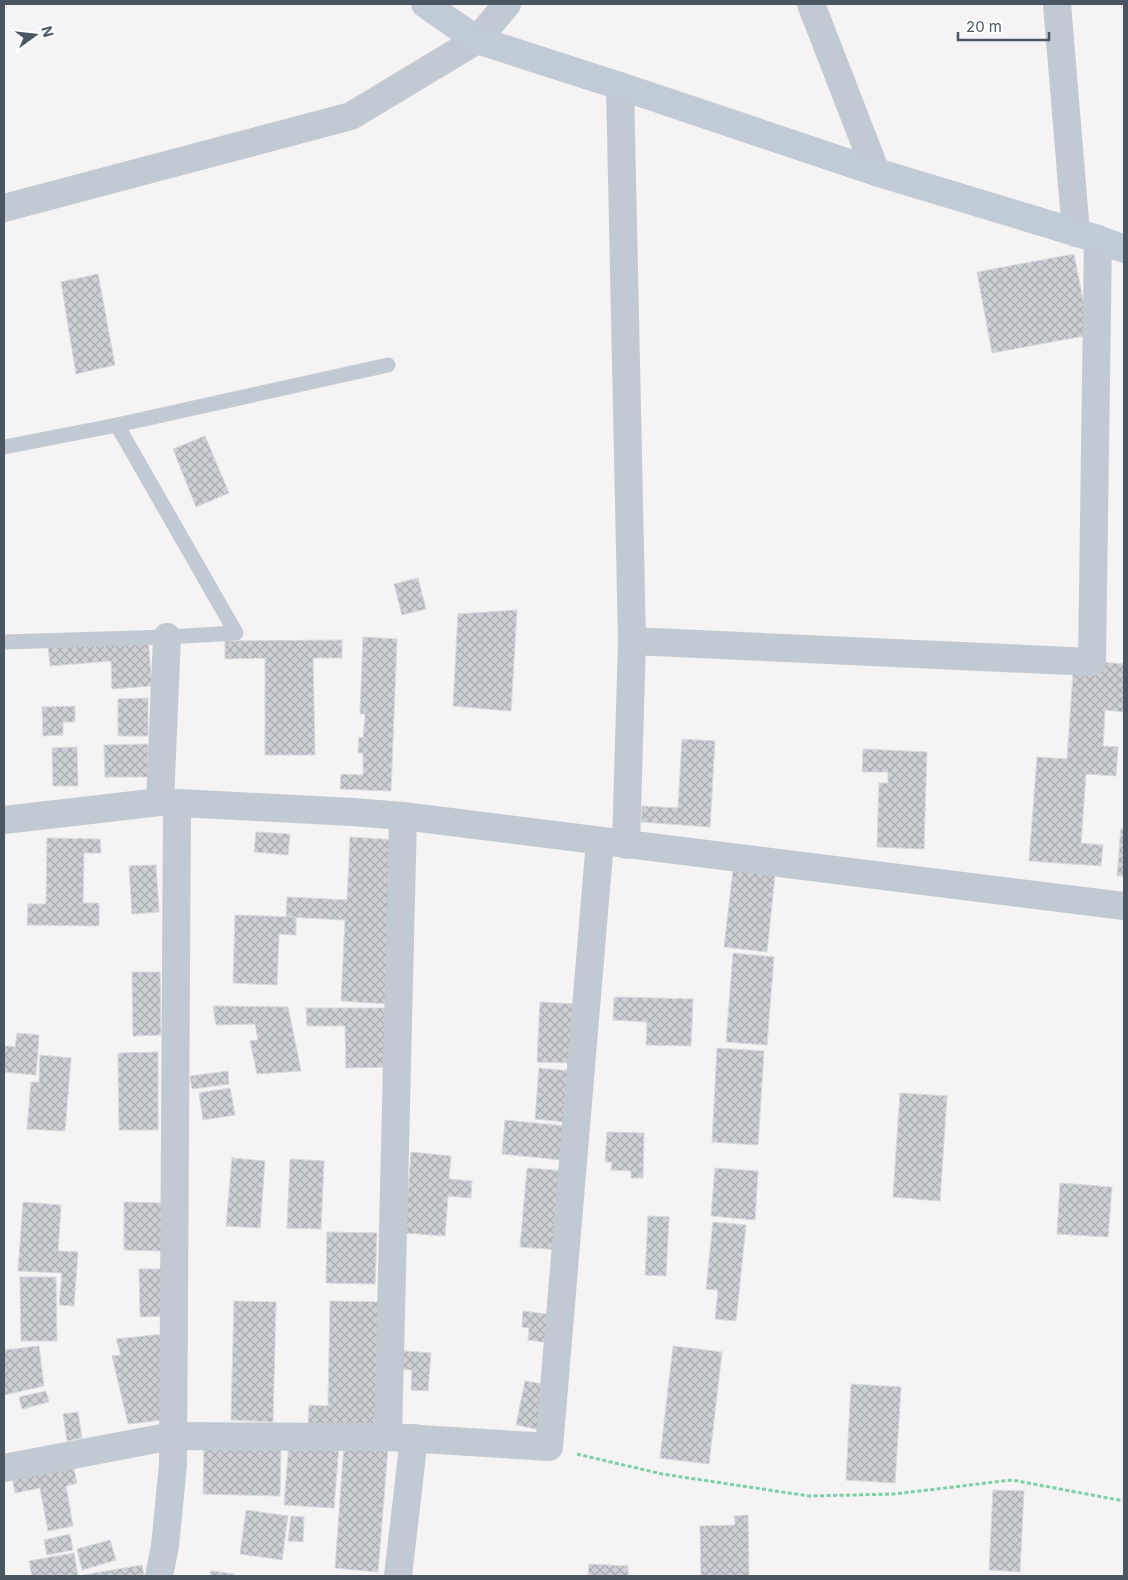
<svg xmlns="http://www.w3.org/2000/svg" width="1128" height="1580" viewBox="0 0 1128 1580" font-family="Inter,sans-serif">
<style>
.building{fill:url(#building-cross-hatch);stroke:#d7d9de}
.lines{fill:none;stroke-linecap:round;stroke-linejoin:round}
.path{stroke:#7ad0a6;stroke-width:3;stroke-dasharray:4 2.5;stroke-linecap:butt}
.lane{stroke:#c1cad2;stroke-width:15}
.street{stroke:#c1cad2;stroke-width:28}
.secondary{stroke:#c1cbd6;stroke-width:28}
</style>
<defs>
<pattern id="building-cross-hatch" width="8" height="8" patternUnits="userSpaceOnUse" patternTransform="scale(1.25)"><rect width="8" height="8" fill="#cdcfd5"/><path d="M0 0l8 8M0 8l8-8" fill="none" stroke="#a8abb0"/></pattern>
</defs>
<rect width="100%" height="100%" fill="#f5f3f3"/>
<!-- building -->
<g class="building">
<polygon points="1074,254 1090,335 992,353 977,272"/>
<polygon points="98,274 115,365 76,374 61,282"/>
<polygon points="205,436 229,493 196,507 173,449"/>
<polygon points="418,578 426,609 402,615 394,584"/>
<polygon points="517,610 511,711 453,706 458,614"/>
<polygon points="363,637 397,639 391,791 340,789 341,774 363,775 363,753 358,753 359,737 363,738 365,714 360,714"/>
<polygon points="148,638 152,686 112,689 111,661 50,666 48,645"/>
<polygon points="342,640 342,658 313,658 315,755 265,755 265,658 225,659 225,641"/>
<polygon points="1074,660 1124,664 1124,712 1105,710 1103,746 1118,747 1116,776 1086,774 1081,843 1103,845 1101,866 1029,861 1037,757 1067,759"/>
<polygon points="148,698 148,736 118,736 118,699"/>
<polygon points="75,706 75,722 63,722 63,735 43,736 42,707"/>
<polygon points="682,739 715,741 710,827 641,822 642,806 678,808"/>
<polygon points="148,744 148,777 105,777 104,745"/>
<polygon points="77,747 78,786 53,786 52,748"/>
<polygon points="863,749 927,752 924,849 877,847 879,783 888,783 888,772 862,772"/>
<polygon points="1121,828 1124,829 1124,876 1117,876"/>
<polygon points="256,832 290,834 288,855 254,852"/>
<polygon points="350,837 398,840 389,1004 341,1001 345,920 286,917 287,897 347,900"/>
<polygon points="47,838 100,839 101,853 84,853 83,903 99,903 99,926 27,925 28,904 46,904"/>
<polygon points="156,865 159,912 132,914 129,866"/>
<polygon points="733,870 775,875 767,952 724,947"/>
<polygon points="235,915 296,917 296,935 279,934 277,985 233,983"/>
<polygon points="733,953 774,957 767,1045 726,1042"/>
<polygon points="132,972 160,972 161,1035 133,1036"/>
<polygon points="614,997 693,999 691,1046 646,1045 647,1022 613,1020"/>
<polygon points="540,1002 574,1004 571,1063 537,1062"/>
<polygon points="213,1006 288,1007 301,1071 257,1074 250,1041 258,1040 255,1024 216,1025"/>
<polygon points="306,1008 391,1008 389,1067 346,1068 345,1026 307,1026"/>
<polygon points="17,1033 39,1035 36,1075 4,1072 5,1046 15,1047"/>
<polygon points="717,1048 764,1051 758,1145 712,1142"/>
<polygon points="158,1052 158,1130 119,1130 118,1053"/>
<polygon points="40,1055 71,1058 65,1131 27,1129 31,1082 39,1082"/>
<polygon points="539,1068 571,1071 566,1122 535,1119"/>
<polygon points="228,1071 229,1084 192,1089 190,1076"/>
<polygon points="230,1088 235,1115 203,1120 199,1093"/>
<polygon points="900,1093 947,1096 940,1201 893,1197"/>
<polygon points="505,1120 565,1126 561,1160 502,1154"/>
<polygon points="607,1132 644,1133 643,1178 631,1178 631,1171 611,1170 612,1162 605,1162"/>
<polygon points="411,1152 451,1156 449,1179 472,1181 471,1198 448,1196 445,1236 405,1233"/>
<polygon points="232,1158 265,1161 260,1228 226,1226"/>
<polygon points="290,1159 324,1161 321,1229 287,1228"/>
<polygon points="527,1168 568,1171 561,1250 520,1247"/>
<polygon points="715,1168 758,1171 755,1220 711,1216"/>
<polygon points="1060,1183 1112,1187 1108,1237 1057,1234"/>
<polygon points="23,1202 61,1205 58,1251 78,1252 74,1306 59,1305 62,1273 18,1271"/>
<polygon points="124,1202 163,1203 162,1251 124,1250"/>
<polygon points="648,1216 669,1217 666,1276 645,1275"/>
<polygon points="713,1222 746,1225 736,1321 715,1319 718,1290 706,1289"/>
<polygon points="327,1232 377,1233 375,1284 326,1283"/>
<polygon points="139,1269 164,1269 165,1316 140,1317"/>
<polygon points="20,1277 56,1277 57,1341 21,1341"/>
<polygon points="234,1301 276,1302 273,1422 231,1420"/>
<polygon points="330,1301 382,1302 379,1430 308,1428 309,1405 328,1406"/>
<polygon points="523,1311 553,1315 549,1343 528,1340 529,1328 522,1327"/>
<polygon points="163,1334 162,1420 128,1424 112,1356 121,1355 116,1339"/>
<polygon points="39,1346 44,1386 4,1395 4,1350"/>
<polygon points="673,1346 722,1352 709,1464 660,1458"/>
<polygon points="393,1350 431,1353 428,1391 411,1390 412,1370 392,1369"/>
<polygon points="525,1381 549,1385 541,1430 516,1425"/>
<polygon points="851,1384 901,1387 895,1483 846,1480"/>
<polygon points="46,1391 49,1402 22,1409 19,1397"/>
<polygon points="78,1412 82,1438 67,1441 63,1414"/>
<polygon points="204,1441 281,1442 280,1496 203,1494"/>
<polygon points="289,1442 339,1445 334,1508 284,1505"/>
<polygon points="344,1444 388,1448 378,1572 335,1568"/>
<polygon points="73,1465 77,1483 66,1486 73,1526 48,1531 40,1488 15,1493 12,1477"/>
<polygon points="993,1490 1024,1491 1020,1572 989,1570"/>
<polygon points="246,1510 288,1516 282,1560 240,1554"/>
<polygon points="748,1515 749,1576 701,1576 700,1526 735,1525 734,1516"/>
<polygon points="291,1516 304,1517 303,1542 288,1541"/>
<polygon points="70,1534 73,1550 47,1555 44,1540"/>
<polygon points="110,1540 116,1560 82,1570 77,1549"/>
<polygon points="74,1553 78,1576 32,1576 29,1561"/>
<polygon points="589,1564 628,1566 628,1576 588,1576"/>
<polygon points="142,1565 144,1576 83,1576 83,1575"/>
<polygon points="211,1571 234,1574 234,1576 210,1576"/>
</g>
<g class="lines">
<!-- path -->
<polyline class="path" points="577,1454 662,1474 809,1496 894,1494 1012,1480 1124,1501"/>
<!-- lane -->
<g class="lane">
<polyline points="4,447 117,425 388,365"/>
<polyline points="4,642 167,637 236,633 117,425"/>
</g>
<!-- street -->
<g class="street">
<polyline points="811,4 876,172"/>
<polyline points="1057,4 1076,233"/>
<polyline points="620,86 632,641 626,845"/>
<polyline points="4,208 351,116 477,40 507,4"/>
<polyline points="632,641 1092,662 1098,239"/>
<polyline points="160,802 167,637"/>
<polyline points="4,820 160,802 353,812 403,816 1124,906"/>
<polyline points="388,1437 403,816"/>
<polyline points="4,1468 172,1436 388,1437 549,1447 600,841"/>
<polyline points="159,1576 165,1546 173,1465 177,804"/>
<polyline points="398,1576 414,1438"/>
</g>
<!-- secondary -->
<polyline class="secondary" points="425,4 477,40 620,86 876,172 1098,239 1124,249"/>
</g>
<!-- border -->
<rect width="1128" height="1580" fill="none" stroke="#4a5661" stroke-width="10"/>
<!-- north arrow -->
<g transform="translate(35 35) rotate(75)" stroke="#ffffff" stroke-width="4" paint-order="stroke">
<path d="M0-4L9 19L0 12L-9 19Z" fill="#4a5661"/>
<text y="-8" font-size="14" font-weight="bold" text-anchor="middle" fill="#4a5661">N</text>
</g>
<!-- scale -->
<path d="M958 32v8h91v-8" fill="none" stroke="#4a5661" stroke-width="2.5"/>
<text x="966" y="32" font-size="15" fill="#4a5661" stroke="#ffffff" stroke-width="4" paint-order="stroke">20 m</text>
</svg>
